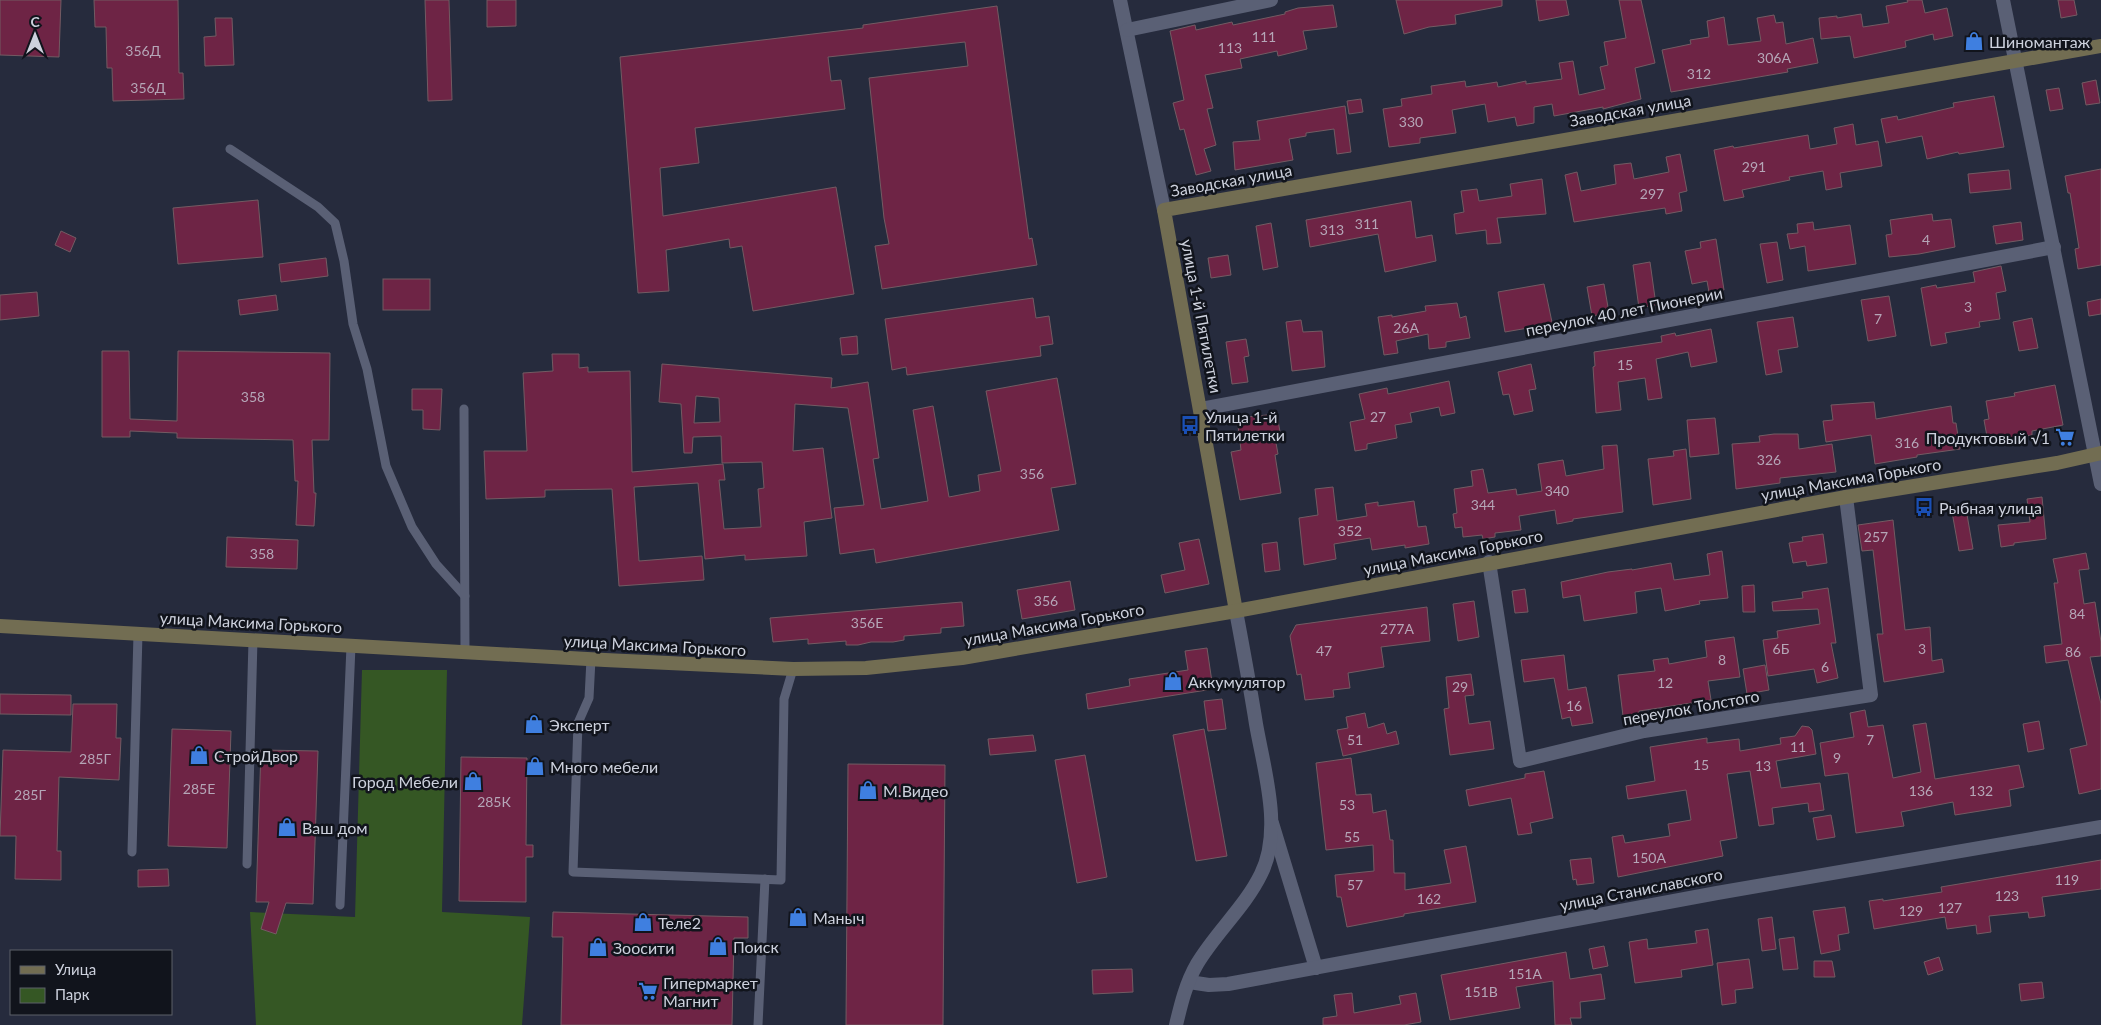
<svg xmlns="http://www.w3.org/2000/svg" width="2101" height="1025" viewBox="0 0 2101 1025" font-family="Lato,sans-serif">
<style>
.green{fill:#355724}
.building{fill:#6e2445;stroke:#735b63;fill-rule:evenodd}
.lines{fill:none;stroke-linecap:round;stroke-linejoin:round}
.service{stroke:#5a6075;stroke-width:9}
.minor{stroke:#5a6075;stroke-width:14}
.tertiary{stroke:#5a6075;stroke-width:14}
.secondary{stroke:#726d52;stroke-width:14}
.labels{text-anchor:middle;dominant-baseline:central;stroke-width:5;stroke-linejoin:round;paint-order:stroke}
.number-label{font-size:14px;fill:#b5a6b7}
.poi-label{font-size:16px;fill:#cdd1dd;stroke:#11141c;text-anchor:start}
.street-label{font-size:16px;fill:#cdd1dd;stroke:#11141c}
</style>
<rect width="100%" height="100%" fill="#262b3d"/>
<!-- green -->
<polygon class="green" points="362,670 447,670 442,912 530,917 522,1025 256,1025 250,912 355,917"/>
<!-- building -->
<g class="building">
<polygon points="0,0 61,0 59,57 0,55"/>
<polygon points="94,0 178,0 179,73 183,73 184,99 113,101 112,68 107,68 106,27 95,27"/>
<polygon points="425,0 449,0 452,100 428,101"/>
<polygon points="487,0 516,0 516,26 487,27"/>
<polygon points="1396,0 1502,0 1502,6 1455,15 1456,24 1429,27 1404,34"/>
<polygon points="1536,0 1566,0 1569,15 1539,21"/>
<polygon points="1619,0 1641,0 1655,63 1635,68 1641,99 1603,109 1603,107 1554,116 1552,104 1534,107 1534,123 1517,126 1515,117 1488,122 1485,104 1452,110 1456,133 1420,138 1420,143 1389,147 1383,109 1402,106 1401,99 1432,94 1431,86 1465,81 1466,87 1497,82 1498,87 1526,81 1526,84 1562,79 1559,63 1573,61 1579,95 1605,89 1600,67 1608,65 1604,42 1626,38"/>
<polygon points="1907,0 1922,0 1925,13 1947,8 1953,36 1934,40 1933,34 1905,41 1906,47 1854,58 1850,36 1821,39 1819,18 1837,16 1837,18 1861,14 1863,27 1889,23 1886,6 1908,2"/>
<polygon points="2058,0 2074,0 2077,15 2061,18"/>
<polygon points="1333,5 1337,27 1303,31 1307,49 1278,56 1277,51 1240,59 1242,68 1205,75 1213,108 1207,109 1216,145 1204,149 1211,171 1196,175 1184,129 1180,130 1173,103 1184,100 1170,31 1195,25 1196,30 1232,22 1233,25 1285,14 1285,12 1298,8"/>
<polygon points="997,6 1029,239 1032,238 1037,265 882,289 875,246 889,244 884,218 869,78 968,66 965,42 828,57 831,81 841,80 845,109 695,128 699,163 660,168 663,216 836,187 854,294 753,311 742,246 730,248 729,239 666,250 669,291 638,293 620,57 863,28 863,25"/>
<polygon points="1774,15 1776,23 1783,22 1786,44 1813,38 1818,63 1787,69 1788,72 1671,92 1662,50 1691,44 1690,40 1709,37 1707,21 1724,17 1728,45 1761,41 1757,18"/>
<polygon points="215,18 232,18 234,65 205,66 204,37 216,36"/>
<polygon points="2096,80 2100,103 2086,105 2082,83"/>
<polygon points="2059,88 2063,109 2050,111 2046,90"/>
<polygon points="1994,96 2004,147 1959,154 1958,152 1927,159 1922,136 1886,143 1881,119 1897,116 1898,120 1954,107 1953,103"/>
<polygon points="1361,99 1363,112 1349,114 1347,101"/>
<polygon points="1345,106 1351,152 1337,154 1334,129 1306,133 1306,136 1289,139 1293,160 1235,170 1233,142 1260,140 1257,121"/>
<polygon points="1853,124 1856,145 1878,141 1882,166 1840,173 1842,187 1826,190 1823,171 1789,177 1790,180 1742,190 1744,197 1724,201 1714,150 1733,146 1734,148 1808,135 1810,149 1837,144 1834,128"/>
<polygon points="1680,154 1687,191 1679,193 1682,211 1666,214 1665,208 1574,222 1565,175 1577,172 1581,191 1616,184 1614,165 1631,163 1634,179 1669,172 1666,157"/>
<polygon points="2101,169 2101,265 2078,269 2075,249 2079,248 2070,193 2068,193 2065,176"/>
<polygon points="2009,170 2011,189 1970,193 1968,174"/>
<polygon points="1542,179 1546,214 1497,218 1501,243 1487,244 1486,230 1456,234 1454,214 1464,212 1461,191 1477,189 1479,201 1512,196 1510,184"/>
<polygon points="258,200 263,257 178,264 173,208"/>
<polygon points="1411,201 1416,238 1432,235 1436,261 1385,272 1378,234 1310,247 1306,220"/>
<polygon points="1932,214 1933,221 1951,219 1955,247 1919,254 1889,257 1886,235 1892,234 1890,220"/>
<polygon points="1813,222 1814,230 1850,225 1856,264 1808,271 1805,246 1790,249 1787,234 1798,233 1797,224"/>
<polygon points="2021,222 2023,240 1996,244 1993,226"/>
<polygon points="1271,223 1278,267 1263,270 1256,226"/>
<polygon points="61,231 76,238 70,252 55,245"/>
<polygon points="1716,239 1724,290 1709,292 1707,281 1692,284 1685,251 1701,248 1700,242"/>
<polygon points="1777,242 1783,280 1767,283 1760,244"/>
<polygon points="1228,255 1231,275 1211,278 1208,258"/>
<polygon points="326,258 328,276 281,282 279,264"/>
<polygon points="1650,262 1656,305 1639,308 1633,265"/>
<polygon points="2001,266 2006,291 1996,293 2000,319 1979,322 1980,327 1945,333 1947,343 1931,346 1921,288 1936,285 1937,288 1975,282 1973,272"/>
<rect x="383" y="279" width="47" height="31"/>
<polygon points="1544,284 1553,327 1535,331 1534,327 1505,332 1498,292"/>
<polygon points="1604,284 1609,313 1592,316 1587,287"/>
<polygon points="37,292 39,316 0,320 0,295"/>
<polygon points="276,295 278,310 240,315 238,300"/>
<polygon points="1889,296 1896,336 1868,341 1861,300"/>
<polygon points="1033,298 1036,318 1049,316 1053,344 1040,346 1041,356 907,375 906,367 892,370 885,319"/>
<polygon points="2101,299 2101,314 2089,316 2087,302"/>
<polygon points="1457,303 1460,318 1466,316 1470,338 1446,342 1446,347 1429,349 1428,334 1396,341 1398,353 1384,355 1378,317 1392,315 1392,317 1426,311 1425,306"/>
<polygon points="1793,317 1798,347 1778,350 1782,372 1766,375 1757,322"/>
<polygon points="2032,318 2038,348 2019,351 2013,322"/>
<polygon points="1301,320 1303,332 1322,331 1325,367 1292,371 1286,322"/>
<polygon points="1711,329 1717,362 1691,367 1688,352 1656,359 1662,398 1648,400 1645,378 1618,382 1621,410 1596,413 1593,367 1595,366 1594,352 1662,342 1661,336 1675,333 1676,336"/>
<polygon points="857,336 858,354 842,355 840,338"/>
<polygon points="1246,339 1249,356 1244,357 1248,382 1232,384 1226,342"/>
<polygon points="102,351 129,351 130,419 177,421 178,351 330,353 329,440 312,440 314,493 316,493 314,526 296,525 298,481 295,481 293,440 177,438 177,433 130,431 130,437 102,437"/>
<path d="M552,354H579V368L588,367V372L630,371L632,472L723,464L725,480H719L724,529L761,527L758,489L764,488L762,462L722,463L721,436L693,437L692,453H684L681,404L659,402L662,364L832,378L831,388L868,382L879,458L873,459L881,509L928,501L913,410L933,406L949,497L980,491L978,475L1001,471L986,391L1057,378L1076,484L1051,488L1059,530L876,563L874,549L840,554L834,508L864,505L848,408L795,404L793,451L823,448L832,518L804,522L807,556L745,560V555L705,559L698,483L634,487L639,561L702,556L704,580L619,586L612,489L545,490V497L486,499L484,451H527L523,373L553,371ZM696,396L719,398L720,422L694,423Z"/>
<polygon points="1531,364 1536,389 1529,390 1533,411 1514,415 1509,394 1503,395 1498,372"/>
<polygon points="1449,381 1455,413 1441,416 1439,407 1410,413 1412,422 1395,425 1397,438 1367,444 1367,449 1355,451 1350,422 1365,419 1359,394 1387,388 1388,394"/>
<polygon points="2055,385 2063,425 2032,431 2032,435 1988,442 1984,420 1989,419 1986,401 2015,396 2014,393"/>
<polygon points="412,389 442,389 440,430 423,429 423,410 412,410"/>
<polygon points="1874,402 1876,419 1951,406 1953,423 1956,423 1960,449 1917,455 1917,457 1875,464 1871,435 1826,442 1823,421 1833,420 1831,405"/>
<polygon points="1277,414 1280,432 1274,432 1278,454 1275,455 1281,493 1240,500 1231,452 1241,450 1237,418"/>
<polygon points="1715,418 1719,454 1690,457 1687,420"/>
<polygon points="1774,434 1798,434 1799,449 1832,444 1836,472 1780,478 1780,483 1736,489 1732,444 1760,442 1759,436"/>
<polygon points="1617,445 1623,512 1573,519 1573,521 1557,524 1555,510 1519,516 1521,530 1495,533 1495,537 1483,539 1482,535 1463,537 1462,527 1455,528 1453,514 1457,513 1454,489 1473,486 1471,471 1483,469 1488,493 1516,489 1517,495 1542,491 1538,464 1563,460 1566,476 1604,469 1602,446"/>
<polygon points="1686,449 1691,499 1653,505 1648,459 1674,456 1673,451"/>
<polygon points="1333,487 1337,521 1367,516 1365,504 1378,502 1378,506 1414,501 1418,527 1426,526 1429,544 1405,548 1405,545 1372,550 1370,538 1334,544 1336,559 1304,565 1299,518 1318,515 1315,489"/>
<polygon points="2042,497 2046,539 2014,543 2014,545 2001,547 1998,525 2030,522 2027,499"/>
<polygon points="1966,509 1973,549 1959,551 1952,512"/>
<polygon points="1893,520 1905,630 1930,627 1932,661 1942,659 1944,672 1884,682 1877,634 1883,634 1873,550 1862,551 1858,525"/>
<polygon points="1823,534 1827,563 1807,566 1806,561 1793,563 1789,543 1803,541 1802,537"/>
<polygon points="227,537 298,540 297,569 226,567"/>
<polygon points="1199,539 1209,584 1165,593 1161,575 1185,570 1179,543"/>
<polygon points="1277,542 1280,570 1265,572 1262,544"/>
<polygon points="1722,551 1728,598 1699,601 1700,604 1665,611 1661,588 1635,592 1637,613 1584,621 1580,595 1563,598 1561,582 1608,572 1632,569 1632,570 1671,563 1674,580 1710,575 1707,554"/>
<polygon points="2086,553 2089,569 2079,570 2084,604 2095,602 2101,642 2101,656 2090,657 2101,704 2101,789 2079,794 2070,749 2087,745 2068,660 2046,663 2044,646 2062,644 2054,583 2058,583 2053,559"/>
<polygon points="1070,581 1075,610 1022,619 1017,590"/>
<polygon points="1754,585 1755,612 1743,612 1742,586"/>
<polygon points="1828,588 1836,643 1831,643 1838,678 1817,683 1814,669 1768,676 1763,640 1778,638 1777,631 1820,624 1818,609 1773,611 1772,602 1803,598 1802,592"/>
<polygon points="1525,589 1528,612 1515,613 1512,591"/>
<polygon points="1474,601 1479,637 1458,641 1453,604"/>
<polygon points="962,602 964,626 941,628 941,633 904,636 904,640 893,642 871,642 858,645 846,645 846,641 808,644 808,639 773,642 770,618"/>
<polygon points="1427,607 1430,641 1381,647 1384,667 1348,673 1350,688 1333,690 1334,697 1305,700 1301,674 1297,675 1290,636 1296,625"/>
<polygon points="1734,637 1740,677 1708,681 1711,700 1639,711 1639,714 1623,716 1618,675 1655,671 1653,660 1668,658 1669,664 1707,657 1705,641"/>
<polygon points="1207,648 1213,689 1088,709 1086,694 1130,686 1129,679 1188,670 1185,651"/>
<polygon points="1564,655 1568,690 1586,687 1593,723 1572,726 1570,717 1562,719 1554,678 1524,682 1521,660"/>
<polygon points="1765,665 1769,690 1747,694 1743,669"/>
<polygon points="1471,674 1474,695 1465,696 1469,724 1490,721 1494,749 1450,755 1444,709 1449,708 1446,677"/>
<polygon points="0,694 71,695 71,715 0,714"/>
<polygon points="1222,699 1226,729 1208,731 1204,701"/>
<polygon points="73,704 117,704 116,738 121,738 119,780 59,777 57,851 61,851 61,880 15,879 16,836 0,836 3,750 71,752"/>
<polygon points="1865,710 1868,727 1883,725 1893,778 1921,772 1913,725 1926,723 1935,779 2019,765 2024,787 2009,790 2011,806 1955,815 1953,802 1901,812 1904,826 1856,833 1848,773 1825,776 1820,743 1854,737 1850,713"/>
<polygon points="1365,713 1368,728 1384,723 1387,734 1396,731 1399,744 1343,756 1337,730 1348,728 1346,717"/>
<polygon points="2039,721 2044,749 2028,752 2023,724"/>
<polygon points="1802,726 1809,727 1812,730 1816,754 1776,761 1781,788 1820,783 1824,810 1809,812 1808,803 1772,808 1774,824 1759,826 1750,771 1727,774 1737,838 1720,841 1723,856 1618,877 1612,837 1623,835 1625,843 1670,836 1668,824 1691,820 1686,790 1628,799 1626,786 1655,781 1650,747 1707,738 1707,743 1739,739 1740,751 1781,744 1780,738 1795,736"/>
<polygon points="172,729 231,731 227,848 168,846"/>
<polygon points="1204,729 1227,856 1196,861 1173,735"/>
<polygon points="1033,735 1036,751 990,755 988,739"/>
<polygon points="261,750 318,751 313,904 286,903 276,934 261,929 269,902 256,902"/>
<polygon points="1085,755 1107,877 1077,883 1055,760"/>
<polygon points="461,757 527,758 526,845 533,845 533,857 526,857 526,902 459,901"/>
<polygon points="1351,758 1356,795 1371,794 1373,813 1386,810 1390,840 1393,840 1394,873 1405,873 1405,890 1451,883 1444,850 1466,846 1476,902 1404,914 1404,916 1347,927 1341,897 1337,897 1335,875 1374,871 1373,845 1326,850 1316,763"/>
<polygon points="848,764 945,765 943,1025 846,1025"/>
<polygon points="1544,771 1553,818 1530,823 1532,833 1518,835 1511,798 1469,806 1466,790 1525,778 1525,774"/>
<polygon points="1831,815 1835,837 1817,840 1813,818"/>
<polygon points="1591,858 1594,883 1577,885 1576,879 1573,880 1570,860"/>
<polygon points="2101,860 2101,889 2042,897 2045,916 2029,918 2028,912 1989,916 1991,932 1977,934 1976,925 1947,929 1945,917 1874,929 1869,901 1883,899 1883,901 1942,892 1941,887"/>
<polygon points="168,869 169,886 138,887 138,870"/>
<polygon points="1845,907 1849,933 1838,935 1840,950 1821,954 1813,911"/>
<polygon points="553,912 748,917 748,938 734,938 732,1025 561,1025 563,937 552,937"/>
<polygon points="1772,917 1776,949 1762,951 1758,919"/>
<polygon points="1708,929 1713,965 1681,970 1682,977 1635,983 1629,942 1647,939 1648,949 1697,943 1695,931"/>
<polygon points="1794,937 1798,969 1783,970 1779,939"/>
<polygon points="1604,946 1608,966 1593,969 1589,949"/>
<polygon points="1566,952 1570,979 1601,974 1605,999 1580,1002 1581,1018 1570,1018 1572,1025 1555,1025 1553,981 1516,987 1520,1008 1450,1020 1441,975"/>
<polygon points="1939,957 1943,970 1928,975 1924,962"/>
<polygon points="1749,959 1753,988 1735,990 1736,1003 1722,1005 1717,963"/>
<polygon points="1814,961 1832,961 1835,977 1814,977"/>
<polygon points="1132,969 1133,992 1093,994 1092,970"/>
<polygon points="2042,982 2044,998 2021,1001 2019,984"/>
<polygon points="1352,993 1354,1013 1401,1004 1399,996 1416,993 1421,1022 1404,1025 1323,1025 1323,1018 1337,1016 1334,995"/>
</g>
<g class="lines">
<!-- service -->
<g class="service">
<polyline points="230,149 318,207 335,223 344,261 353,324 367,369 386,466 412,527 436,564 465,596"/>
<polyline points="464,409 465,652"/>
<polyline points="591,659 589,698 578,723 573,872 781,880 784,699 793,669"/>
<polyline points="132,852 138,634"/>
<polyline points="247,864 253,640"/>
<polyline points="340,905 351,646"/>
<polyline points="758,1025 765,879"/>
</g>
<!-- minor -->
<g class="minor">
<polyline points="1120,0 1164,210"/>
<polyline points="1127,30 1271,0"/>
<polyline points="1201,409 2054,247"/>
<polyline points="1489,562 1520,761 1644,731 1871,695 1846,497"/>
<polyline points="1272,823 1316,968"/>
<polyline points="1189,982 1209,985 1228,984 1717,893 2101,827"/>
</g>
<!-- tertiary -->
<g class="tertiary">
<polyline points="2003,0 2101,484"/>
<path d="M1176,1025C1181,1004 1186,983 1197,964C1216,932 1245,907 1261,874C1283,830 1264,770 1256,724C1250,686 1243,649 1236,611"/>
</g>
<!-- secondary -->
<g class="secondary">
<polyline points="1236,611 1164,210 2101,46"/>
<polyline points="0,626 605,660 793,669 866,668 962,658 1236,611 1846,497 2057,463 2101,453"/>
</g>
</g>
<!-- icons -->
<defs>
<g id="shop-bare" transform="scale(1.5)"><path d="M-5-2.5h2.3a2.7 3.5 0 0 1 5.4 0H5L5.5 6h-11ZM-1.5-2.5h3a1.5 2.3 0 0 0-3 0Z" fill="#3f7fe0" stroke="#11141c" stroke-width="2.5" paint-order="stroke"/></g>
<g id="bus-bare" transform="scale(1.5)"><path d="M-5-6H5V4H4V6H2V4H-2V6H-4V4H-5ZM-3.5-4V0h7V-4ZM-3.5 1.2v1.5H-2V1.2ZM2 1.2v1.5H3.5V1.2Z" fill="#1a4fb4" stroke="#11141c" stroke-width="2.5" paint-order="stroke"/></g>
<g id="supermarket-bare" transform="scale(1.5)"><path d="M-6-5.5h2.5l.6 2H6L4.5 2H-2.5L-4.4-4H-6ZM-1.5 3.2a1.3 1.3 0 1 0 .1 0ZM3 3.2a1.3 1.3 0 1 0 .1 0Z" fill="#3f7fe0" stroke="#11141c" stroke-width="2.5" paint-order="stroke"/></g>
</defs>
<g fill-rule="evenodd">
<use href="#shop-bare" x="1974" y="41"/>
<use href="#bus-bare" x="1190" y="425"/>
<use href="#supermarket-bare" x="2065" y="437"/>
<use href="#bus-bare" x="1924" y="507"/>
<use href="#shop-bare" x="1173" y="681"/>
<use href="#shop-bare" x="534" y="724"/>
<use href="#shop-bare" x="199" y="755"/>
<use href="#shop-bare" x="535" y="766"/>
<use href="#shop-bare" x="473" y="781"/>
<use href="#shop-bare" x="868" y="790"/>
<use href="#shop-bare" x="287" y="827"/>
<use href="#shop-bare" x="798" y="917"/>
<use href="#shop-bare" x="643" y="922"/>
<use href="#shop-bare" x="718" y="946"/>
<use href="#shop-bare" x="598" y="947"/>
<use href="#supermarket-bare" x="648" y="991"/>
</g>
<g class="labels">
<!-- number labels -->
<g class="number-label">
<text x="1264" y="36">111</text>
<text x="1230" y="47">113</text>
<text x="143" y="50">356Д</text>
<text x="1774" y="57">306А</text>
<text x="1699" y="73">312</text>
<text x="148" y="87">356Д</text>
<text x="1411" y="121">330</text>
<text x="1754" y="166">291</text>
<text x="1652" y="193">297</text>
<text x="1367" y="223">311</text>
<text x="1332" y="229">313</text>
<text x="1926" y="239">4</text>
<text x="1968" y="306">3</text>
<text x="1878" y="318">7</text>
<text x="1406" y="327">26А</text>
<text x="1625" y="364">15</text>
<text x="253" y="396">358</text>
<text x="1378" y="416">27</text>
<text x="1907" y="442">316</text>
<text x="1769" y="459">326</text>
<text x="1032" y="473">356</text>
<text x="1557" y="490">340</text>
<text x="1483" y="504">344</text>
<text x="1350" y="530">352</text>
<text x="1876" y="536">257</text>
<text x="262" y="553">358</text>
<text x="1046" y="600">356</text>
<text x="2077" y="613">84</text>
<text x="867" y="622">356Е</text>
<text x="1397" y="628">277А</text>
<text x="1781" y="648">6Б</text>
<text x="1922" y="648">3</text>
<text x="1324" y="650">47</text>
<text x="2073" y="651">86</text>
<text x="1722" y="659">8</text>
<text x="1825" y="666">6</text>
<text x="1665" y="682">12</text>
<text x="1460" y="686">29</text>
<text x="1574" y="705">16</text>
<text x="1355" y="739">51</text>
<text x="1870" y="739">7</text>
<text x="1798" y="746">11</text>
<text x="1837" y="757">9</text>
<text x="95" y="758">285Г</text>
<text x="1701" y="764">15</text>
<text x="1763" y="765">13</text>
<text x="199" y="788">285Е</text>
<text x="1921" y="790">136</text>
<text x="1981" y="790">132</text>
<text x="30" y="794">285Г</text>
<text x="494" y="801">285К</text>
<text x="1347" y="804">53</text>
<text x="1352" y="836">55</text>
<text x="1649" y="857">150А</text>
<text x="2067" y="879">119</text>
<text x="1355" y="884">57</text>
<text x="2007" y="895">123</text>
<text x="1429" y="898">162</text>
<text x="1950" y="907">127</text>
<text x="1911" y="910">129</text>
<text x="1525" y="973">151А</text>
<text x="1481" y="991">151В</text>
</g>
<!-- poi labels -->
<g class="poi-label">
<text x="1989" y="41">Шиномантаж</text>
<text x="1205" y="416">Улица 1-й<tspan x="1205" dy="18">Пятилетки</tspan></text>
<text x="2050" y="437" text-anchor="end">Продуктовый √1</text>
<text x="1939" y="507">Рыбная улица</text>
<text x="1188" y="681">Аккумулятор</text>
<text x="549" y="724">Эксперт</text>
<text x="214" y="755">СтройДвор</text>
<text x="550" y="766">Много мебели</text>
<text x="458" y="781" text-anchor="end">Город Мебели</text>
<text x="883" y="790">М.Видео</text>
<text x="302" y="827">Ваш дом</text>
<text x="813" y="917">Маныч</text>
<text x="658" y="922">Теле2</text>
<text x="733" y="946">Поиск</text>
<text x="613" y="947">Зоосити</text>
<text x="663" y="982">Гипермаркет<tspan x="663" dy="18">Магнит</tspan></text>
</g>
<!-- street labels -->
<g class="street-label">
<text transform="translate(1630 110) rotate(-10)">Заводская улица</text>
<text transform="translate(1231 180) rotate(-10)">Заводская улица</text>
<text transform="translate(1624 311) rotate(-11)">переулок 40 лет Пионерии</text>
<text transform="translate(1202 316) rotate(79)">улица 1-й Пятилетки</text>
<text transform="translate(1851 479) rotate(-10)">улица Максима Горького</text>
<text transform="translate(1453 552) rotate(-11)">улица Максима Горького</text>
<text transform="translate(251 622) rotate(3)">улица Максима Горького</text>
<text transform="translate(1054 624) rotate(-10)">улица Максима Горького</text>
<text transform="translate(655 645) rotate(3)">улица Максима Горького</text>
<text transform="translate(1691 707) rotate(-10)">переулок Толстого</text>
<text transform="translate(1641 889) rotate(-11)">улица Станиславского</text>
</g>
</g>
<!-- legend -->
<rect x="10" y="950" width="162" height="65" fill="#11141c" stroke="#5c6069"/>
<rect x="20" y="966" width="25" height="8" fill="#726d52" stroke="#5c6069"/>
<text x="55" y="975" font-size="15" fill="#cdd1dd">Улица</text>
<rect x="20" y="988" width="25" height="15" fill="#355724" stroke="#5c6069"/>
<text x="55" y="1000" font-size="15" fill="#cdd1dd">Парк</text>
<!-- north arrow -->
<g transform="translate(35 35)" stroke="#11141c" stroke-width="4" paint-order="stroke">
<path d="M0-4L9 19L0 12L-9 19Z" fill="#cdd1dd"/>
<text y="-8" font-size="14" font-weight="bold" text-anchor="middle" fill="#cdd1dd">С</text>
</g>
</svg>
